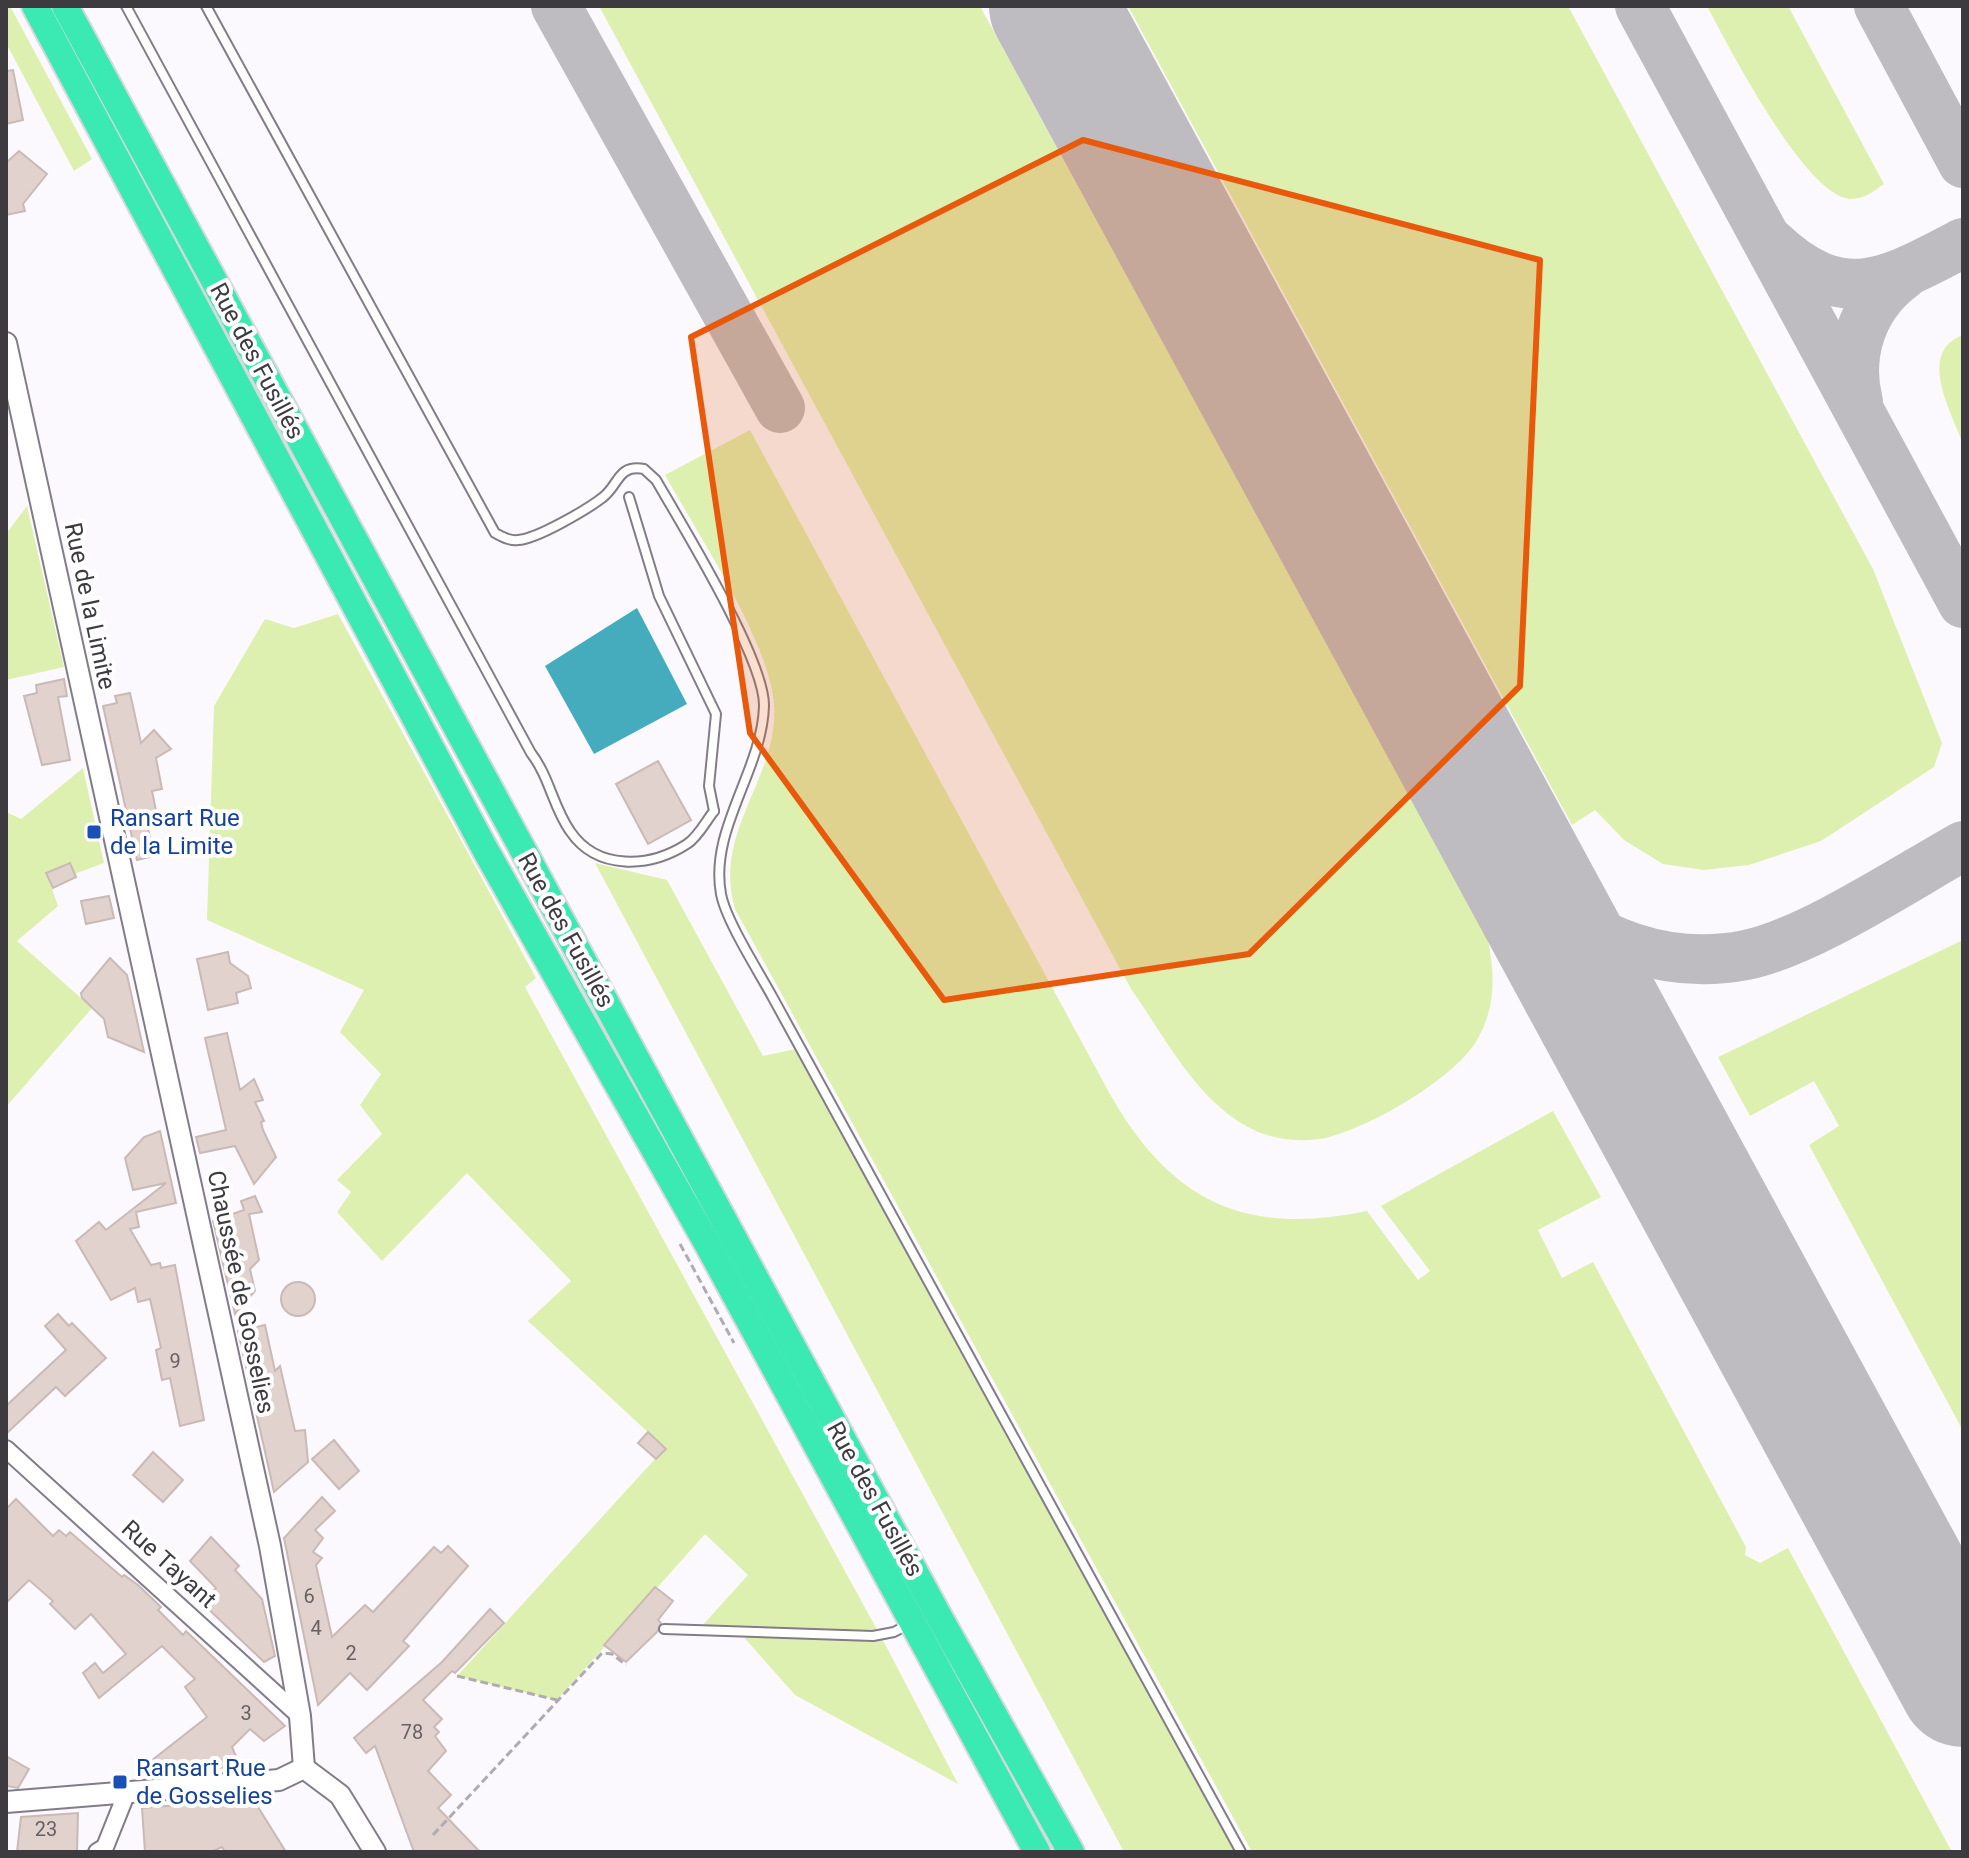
<svg xmlns="http://www.w3.org/2000/svg" width="1969" height="1858" viewBox="0 0 1969 1858" font-family="Roboto,sans-serif">
<style>
.green{fill:#def0b0}
.water{fill:#44acbc}
.lines{fill:none;stroke-linecap:round;stroke-linejoin:round}
.taxiway{stroke:#bebcc0;stroke-width:50}
.runway{stroke:#bebcc0;stroke-width:128}
.building{fill:#e2d2cd;stroke:#c9bab5;stroke-width:2}
.service-casing{stroke:#827c88;stroke-width:12}
.minor-casing{stroke:#827c88;stroke-width:20}
.tertiary-casing{stroke:#827c88;stroke-width:24}
.trunk-casing{stroke:#d8d8d9;stroke-width:30}
.path{stroke:#afacb1;stroke-width:3;stroke-dasharray:8 4;stroke-linecap:butt}
.service{stroke:#fff;stroke-width:8}
.minor{stroke:#fff;stroke-width:16}
.tertiary{stroke:#fff;stroke-width:20}
.trunk{stroke:#3beab3;stroke-width:26}
.marked{fill:#e8590c;fill-opacity:0.2;stroke:#e8590c;stroke-width:6;stroke-linejoin:round}
.transit-dot{fill:#1a4fb4;stroke:#fff;stroke-width:3}
.labels{text-anchor:middle;dominant-baseline:central;stroke-width:8;stroke-linejoin:round;paint-order:stroke}
.number-label{font-size:20px;fill:#676163}
.street-label{font-size:24px;fill:#3e3b40;stroke:#fff}
.transit-label{font-size:24px;fill:#164399;stroke:#fff;text-anchor:start}
</style>
<rect width="100%" height="100%" fill="#fbf9fe"/>
<!-- green -->
<g class="green">
<polygon points="6,6 10,6 92,159 74,171 6,43"/>
<path d="M599,6H980L1488,940C1495,976 1496,1007 1477,1040C1455,1079 1363,1132 1320,1139C1299,1142 1272,1139 1254,1130C1197,1103 1166,1038 1131,989Z"/>
<polygon points="1128,6 1568,6 1873,569 1942,743 1934,767 1821,841 1749,865 1704,870 1663,864 1624,840 1595,810 1572,825"/>
<path d="M1707,6H1788L1884,184C1873,192 1860,202 1845,198C1800,185 1729,48 1707,6Z"/>
<path d="M1963,335V444C1952,413 1916,352 1963,335Z"/>
<path d="M750,430L1111,1096C1173,1203 1245,1236 1367,1211L1418,1280L1430,1271L1381,1206L1553,1111L1601,1197L1538,1230L1562,1278L1593,1262L1746,1547L1745,1555L1760,1563L1788,1548L1952,1852H1252L735,909C712,831 779,778 774,705C770,642 697,533 665,475Z"/>
<polygon points="27,506 64,667 6,680 6,534"/>
<polygon points="338,614 536,978 525,987 886,1646 958,1784 795,1695 741,1634 701,1627 748,1575 705,1534 557,1700 457,1676 665,1448 528,1321 571,1281 467,1173 382,1261 337,1212 351,1192 337,1180 382,1134 360,1105 381,1074 340,1032 364,990 207,920 214,706 265,619 294,628"/>
<polygon points="83,768 104,863 50,883 58,906 17,941 92,1008 6,1107 6,812 21,819"/>
<polygon points="595,863 667,880 763,1056 800,1048 1242,1852 1124,1852"/>
<polygon points="1963,940 1963,1427 1961,1427 1809,1145 1839,1126 1814,1081 1750,1116 1718,1057"/>
</g>
<!-- water -->
<polygon class="water" points="637,608 687,704 594,754 545,666"/>
<g class="lines">
<!-- taxiway -->
<g class="taxiway">
<polyline points="556,6 780,408"/>
<polyline points="1640,6 1963,603"/>
<polyline points="1879,6 1963,163"/>
<path d="M1771,243C1843,311 1888,282 1963,243"/>
<path d="M1858,402C1846,354 1862,305 1903,275"/>
<path d="M1495,818C1508,840 1521,864 1537,884C1587,944 1671,970 1746,955C1809,942 1904,879 1963,846"/>
</g>
<!-- runway -->
<polyline class="runway" points="1053,6 1963,1683"/>
</g>
<!-- building -->
<g class="building">
<polygon points="13,70 23,120 6,124 6,71"/>
<polygon points="19,151 47,174 23,204 25,211 6,215 6,163"/>
<polygon points="64,679 67,696 58,697 70,760 42,765 24,696 37,693 36,685"/>
<polygon points="130,693 141,743 154,730 171,749 156,758 162,789 152,791 158,820 147,822 153,856 137,860 103,706 117,703 115,696"/>
<polygon points="658,761 691,820 648,844 616,784"/>
<polygon points="70,863 76,877 53,888 46,873"/>
<polygon points="109,896 114,918 86,924 81,901"/>
<polygon points="228,952 230,963 248,976 251,988 236,993 238,1003 208,1010 197,959"/>
<polygon points="110,958 127,975 144,1052 108,1037 104,1019 82,998 81,993"/>
<polygon points="227,1033 240,1090 254,1079 263,1100 255,1102 264,1121 261,1122 263,1130 276,1157 254,1184 235,1146 200,1153 196,1137 226,1130 205,1038"/>
<polygon points="160,1131 176,1203 136,1212 139,1227 130,1229 151,1265 160,1263 161,1268 175,1265 204,1420 180,1426 170,1378 162,1380 156,1350 161,1348 150,1299 138,1302 135,1288 111,1300 76,1241 99,1222 106,1230 166,1183 133,1190 125,1158 144,1137"/>
<polygon points="255,1196 262,1212 249,1214 259,1260 250,1269 255,1291 235,1314 213,1221 244,1210 241,1201"/>
<circle cx="298" cy="1299" r="17"/>
<polygon points="58,1314 69,1326 72,1323 106,1358 65,1396 56,1387 6,1434 6,1406 66,1350 45,1326"/>
<polygon points="265,1325 275,1371 280,1366 295,1431 305,1430 308,1462 274,1492 238,1331"/>
<polygon points="648,1432 666,1449 656,1459 638,1443"/>
<polygon points="334,1440 359,1471 339,1489 312,1459"/>
<polygon points="153,1452 183,1480 163,1502 133,1475"/>
<polygon points="322,1497 335,1511 315,1530 323,1538 313,1552 322,1558 316,1565 332,1637 365,1605 373,1612 434,1547 441,1553 448,1546 468,1566 403,1641 409,1646 367,1690 350,1673 318,1705 284,1538"/>
<polygon points="16,1499 53,1536 59,1530 66,1536 70,1532 122,1577 124,1575 138,1585 161,1607 158,1610 183,1635 186,1631 285,1726 264,1741 250,1729 232,1747 240,1766 166,1773 165,1765 142,1768 207,1717 185,1687 195,1679 162,1646 99,1698 83,1673 95,1663 103,1673 126,1654 91,1614 75,1629 50,1604 53,1601 29,1580 6,1603 6,1509"/>
<polygon points="211,1537 239,1566 235,1570 262,1599 275,1656 264,1662 202,1603 216,1588 190,1561"/>
<polygon points="655,1587 673,1601 658,1620 661,1623 658,1631 626,1662 604,1645"/>
<polygon points="490,1609 504,1623 455,1673 452,1671 423,1700 442,1719 434,1727 439,1732 435,1736 446,1751 428,1771 451,1795 438,1808 480,1852 414,1852 375,1746 366,1753 354,1738 442,1662"/>
<polygon points="6,1756 29,1769 18,1788 6,1786"/>
<polygon points="253,1799 286,1852 225,1852 222,1847 211,1852 145,1852 142,1808"/>
<polygon points="78,1813 77,1852 17,1852 21,1817"/>
</g>
<g class="lines">
<!-- service casing -->
<g class="service-casing">
<g id="service">
<path d="M126,6L531,753C550,778 553,807 570,831C597,871 650,868 687,844C698,837 706,821 714,811"/>
<path d="M206,6L495,533C503,537 509,541 518,540C537,539 586,510 602,498C619,486 617,464 644,469L656,480C682,525 765,660 764,706C762,771 709,829 721,894C726,921 759,972 773,998L1241,1852"/>
<polyline points="629,497 659,596 716,714 709,786 714,811"/>
<polyline points="664,1629 873,1636 894,1632 911,1623"/>
</g>
</g>
<!-- minor casing -->
<g class="minor-casing">
<g id="minor">
<polyline points="6,1449 300,1716"/>
<polyline points="97,1852 105,1847 127,1792"/>
</g>
</g>
<!-- tertiary casing -->
<g class="tertiary-casing">
<g id="tertiary">
<polyline points="6,343 270,1546 300,1716 304,1768"/>
<polyline points="304,1768 340,1795 375,1852"/>
<polyline points="6,1802 279,1780 304,1768"/>
</g>
</g>
<!-- trunk casing -->
<g class="trunk-casing">
<g id="trunk">
<polyline points="35,6 486,851 708,1245 1037,1852"/>
<polyline points="65,6 943,1624 1071,1852"/>
</g>
</g>
<!-- path -->
<g class="path">
<polyline points="680,1244 734,1343"/>
<polyline points="457,1676 557,1700"/>
<polyline points="433,1835 602,1653 612,1654 626,1665"/>
</g>
<!-- service -->
<use href="#service" class="service"/>
<!-- minor -->
<use href="#minor" class="minor"/>
<!-- tertiary -->
<use href="#tertiary" class="tertiary"/>
<!-- trunk -->
<use href="#trunk" class="trunk"/>
</g>
<!-- marked area -->
<path class="marked" d="M1083,140L1540,260L1520,686L1249,954L944,1000L750,733L691,337Z"/>
<!-- markers -->
<g class="transit-dot">
<rect x="86" y="824" width="16" height="16" rx="4"/>
<rect x="112" y="1774" width="16" height="16" rx="4"/>
</g>
<g class="labels">
<!-- number labels -->
<g class="number-label">
<text x="175" y="1361">9</text>
<text x="309" y="1596">6</text>
<text x="316" y="1628">4</text>
<text x="351" y="1653">2</text>
<text x="246" y="1713">3</text>
<text x="412" y="1732">78</text>
<text x="46" y="1829">23</text>
</g>
<!-- street labels -->
<g class="street-label">
<text transform="translate(257 361) rotate(62)">Rue des Fusillés</text>
<text transform="translate(90 606) rotate(78)">Rue de la Limite</text>
<text transform="translate(566 930) rotate(61)">Rue des Fusillés</text>
<text transform="translate(241 1292) rotate(78)">Chaussée de Gosselies</text>
<text transform="translate(875 1499) rotate(61)">Rue des Fusillés</text>
<text transform="translate(169 1564) rotate(42)">Rue Tayant</text>
</g>
<!-- transit labels -->
<g class="transit-label">
<text x="110" y="818">Ransart Rue<tspan x="110" dy="28">de la Limite</tspan></text>
<text x="136" y="1768">Ransart Rue<tspan x="136" dy="28">de Gosselies</tspan></text>
</g>
</g>
<!-- border -->
<rect width="1969" height="1858" fill="none" stroke="#3e3b40" stroke-width="16"/>
</svg>
